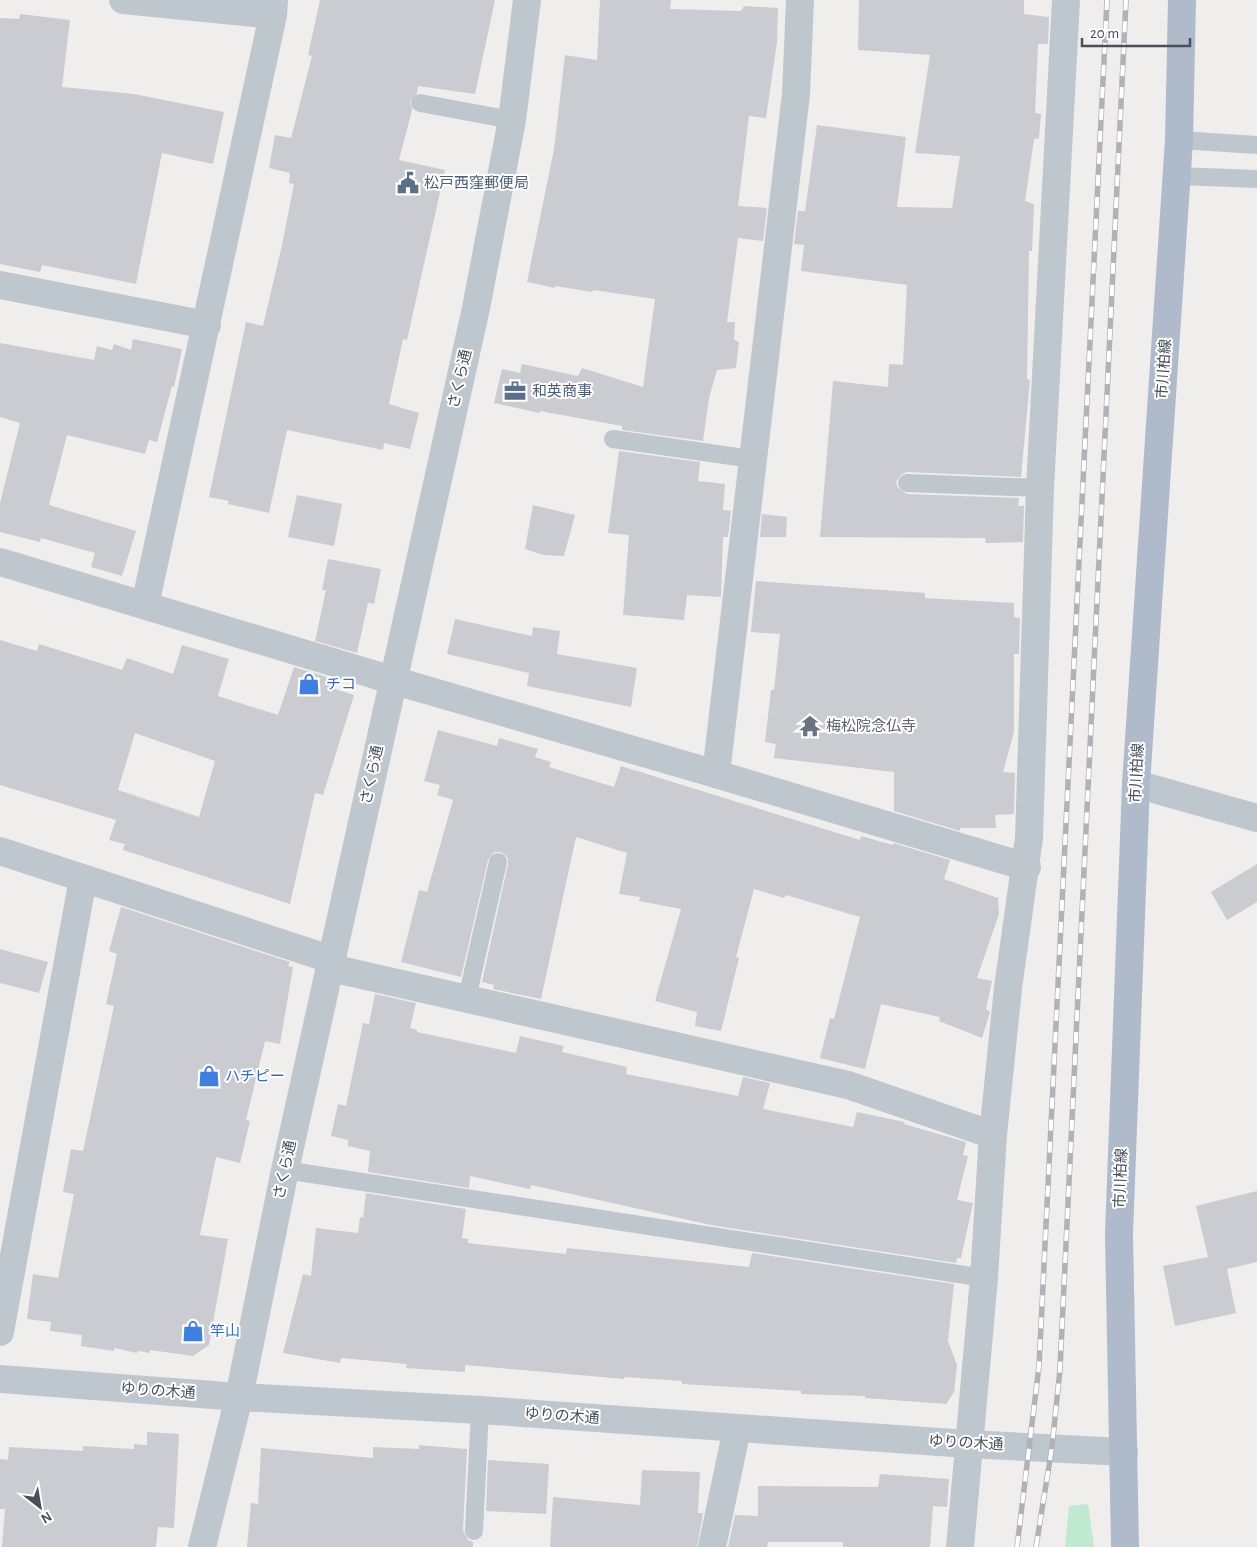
<svg xmlns="http://www.w3.org/2000/svg" width="1257" height="1547" viewBox="0 0 1257 1547" font-family="'Alegreya Sans','Noto Sans JP',sans-serif">
<style>
.green{fill:#bfead1}
.building{fill:#caccd1;fill-rule:evenodd}
.lines{fill:none;stroke-linecap:round;stroke-linejoin:round}
.service{stroke:#bfc7ce;stroke-width:18}
.minor{stroke:#bfc7ce;stroke-width:28}
.tertiary{stroke:#bfc7ce;stroke-width:28}
.primary{stroke:#afbbca;stroke-width:28}
.rail-casing{stroke:#b0b2b7;stroke-width:5.5}
.rail{stroke:#fff;stroke-width:4;stroke-dasharray:11;stroke-linecap:butt}
.labels{text-anchor:middle;dominant-baseline:central;stroke-width:4;stroke-linejoin:round;paint-order:stroke}
.service-label{font-size:15px;fill:#4e5e75;stroke:#fff;text-anchor:start}
.street-label{font-size:15px;fill:#474f59;stroke:#fff}
.shop-label{font-size:15px;fill:#366cbe;stroke:#fff;text-anchor:start}
.worship-label{font-size:15px;fill:#5b616d;stroke:#fff;text-anchor:start}
</style>
<rect width="100%" height="100%" fill="#f0eded"/>
<!-- green -->
<polygon class="green" points="1088,1504 1094,1547 1065,1547 1069,1506"/>
<!-- building -->
<g class="building">
<polygon points="320,0 495,0 475,94 418,86 417,93 410,101 412,110 399,160 445,170 407,340 403,339 389,404 419,413 410,449 384,443 383,450 287,430 269,513 228,504 229,501 209,497 246,322 263,326 282,245 294,184 289,183 290,173 269,168 275,135 291,138 312,56 308,55"/>
<polygon points="600,0 671,0 670,9 741,11 744,6 778,8 777,42 766,118 749,116 738,206 767,208 763,241 738,238 727,322 735,322 734,340 739,342 736,368 717,370 709,398 703,441 622,430 622,426 540,411 539,413 494,403 502,369 520,373 522,364 578,376 582,368 643,387 655,299 593,290 592,292 555,286 555,288 527,282 554,149 565,55 597,60"/>
<polygon points="859,0 1024,0 1024,14 1049,17 1048,44 1038,44 1035,113 1041,114 1039,138 1034,139 1025,201 1034,204 1032,251 1029,251 1027,379 1030,380 1021,477 907,472 902,474 896,482 898,488 907,494 1019,498 1018,506 1024,506 1023,542 986,543 985,538 820,537 833,381 888,387 889,364 903,365 907,285 801,271 804,245 794,244 798,211 805,211 817,125 906,137 897,207 952,208 960,156 915,153 930,55 858,50"/>
<polygon points="20,14 70,20 62,87 134,94 224,112 213,164 162,153 136,284 42,265 40,272 0,264 0,18 19,19"/>
<polygon points="133,339 182,349 174,387 172,386 157,442 149,440 145,454 67,435 49,505 136,531 122,576 91,567 95,553 41,538 40,542 0,532 0,503 20,423 0,417 0,343 94,360 97,346 112,350 114,344 131,350"/>
<polygon points="619,451 700,462 698,481 725,484 723,510 731,511 728,537 723,537 721,597 687,595 684,620 623,615 629,535 608,533"/>
<polygon points="297,495 342,504 334,546 288,537"/>
<polygon points="533,505 575,515 564,556 543,555 525,549"/>
<polygon points="762,514 787,517 786,537 760,537"/>
<polygon points="328,559 381,569 374,604 368,603 357,653 315,641 326,590 322,590"/>
<polygon points="756,581 925,593 925,598 1014,603 1014,617 1020,618 1019,654 1014,654 1014,732 1003,772 1015,773 1014,814 995,815 996,828 960,828 960,831 894,811 894,772 774,758 776,744 765,742 771,690 774,690 780,634 751,632"/>
<polygon points="455,619 532,636 533,627 560,631 557,654 637,668 631,707 527,686 529,673 447,654"/>
<path d="M0,640L37,651L39,644L122,670L127,658L173,674L182,645L229,659L218,696L278,715L294,667L334,679L332,688L354,695L323,795L315,793L290,904L123,850L125,844L109,840L116,820L0,785ZM135,733L215,761L199,817L118,790Z"/>
<polygon points="438,730 497,746 499,738 538,749 535,757 551,762 549,767 614,787 621,766 860,840 861,836 893,845 893,843 950,860 944,879 998,898 999,914 977,978 992,981 986,1009 990,1012 982,1038 939,1021 940,1017 881,1004 865,1069 820,1058 830,1018 834,1019 860,917 786,895 784,898 754,889 736,957 739,958 721,1031 695,1026 697,1012 655,1001 681,909 639,901 640,897 619,894 627,853 576,837 541,999 493,989 494,985 482,982 508,864 508,858 501,852 494,852 488,860 461,977 401,962 419,890 427,892 453,800 437,795 440,785 424,781"/>
<polygon points="1257,864 1257,902 1227,920 1211,892"/>
<polygon points="121,907 290,962 288,966 293,967 280,1044 265,1041 246,1120 250,1121 240,1163 216,1157 200,1235 228,1239 209,1345 193,1356 150,1350 150,1353 138,1351 137,1353 114,1348 114,1351 81,1346 82,1335 50,1331 51,1322 27,1319 33,1274 58,1278 74,1194 63,1192 71,1149 83,1151 114,1006 106,1004 117,954 109,951"/>
<polygon points="0,949 48,962 39,993 0,983"/>
<polygon points="375,994 416,1003 410,1028 417,1030 417,1032 516,1053 520,1036 564,1046 562,1052 627,1067 626,1074 738,1096 743,1077 770,1083 763,1109 853,1127 857,1112 905,1122 904,1124 966,1142 963,1155 968,1156 957,1200 973,1203 961,1258 957,1258 956,1263 711,1225 531,1185 530,1189 470,1176 469,1188 368,1172 370,1151 348,1146 348,1140 331,1136 338,1104 346,1106 363,1023 369,1024"/>
<polygon points="1257,1191 1257,1262 1227,1269 1236,1313 1175,1326 1163,1266 1208,1257 1196,1206"/>
<polygon points="366,1193 466,1209 462,1238 468,1239 468,1243 566,1254 567,1248 749,1267 752,1253 954,1284 948,1341 957,1365 954,1392 946,1404 865,1398 865,1396 801,1394 801,1391 682,1384 682,1381 625,1377 624,1379 465,1365 465,1372 406,1368 407,1364 341,1358 340,1363 283,1353 303,1274 311,1276 316,1228 358,1233 360,1217 363,1218"/>
<polygon points="147,1432 179,1434 174,1528 158,1527 156,1547 2,1547 5,1509 0,1509 0,1459 8,1460 9,1447 83,1451 83,1446 134,1449 134,1444 147,1445"/>
<polygon points="419,1445 467,1449 463,1530 468,1540 473,1542 473,1547 247,1547 251,1503 258,1504 261,1448 373,1458 373,1447 419,1449"/>
<polygon points="488,1460 549,1464 546,1514 486,1511"/>
<polygon points="642,1470 700,1472 698,1513 703,1513 697,1547 550,1547 553,1497 640,1505"/>
<polygon points="880,1474 949,1479 947,1507 933,1506 930,1547 843,1547 843,1542 768,1542 767,1547 728,1547 735,1515 758,1516 758,1486 878,1487"/>
</g>
<g class="lines">
<!-- service -->
<g class="service">
<polyline points="420,103 512,120"/>
<polyline points="1179,140 1257,145"/>
<polyline points="1177,176 1257,179"/>
<polyline points="613,439 752,459"/>
<polyline points="907,483 1040,488"/>
<polyline points="467,998 498,862"/>
<polyline points="285,1170 984,1278"/>
<polyline points="474,1531 480,1410"/>
</g>
<!-- minor -->
<g class="minor">
<polyline points="123,0 273,15"/>
<polyline points="800,0 796,94 716,774 1027,867"/>
<polyline points="0,285 207,325"/>
<polyline points="0,562 392,680 716,774"/>
<polyline points="145,605 273,15 274,0"/>
<polyline points="1136,784 1257,818"/>
<polyline points="0,851 333,960"/>
<polyline points="331,968 848,1085 993,1135"/>
<polyline points="0,1332 83,879"/>
<polyline points="712,1547 737,1429"/>
<polyline points="960,1547 984,1278 993,1135 1008,988 1029,838 1040,488 1066,0"/>
</g>
<!-- tertiary -->
<g class="tertiary">
<polyline points="0,1379 239,1397 480,1410 968,1444 1124,1452"/>
<polyline points="202,1547 239,1397 285,1170 476,308 512,120 527,0"/>
</g>
<!-- primary -->
<polyline class="primary" points="1125,1547 1119,1234 1136,784 1179,140 1182,0"/>
<!-- rail casing -->
<g class="rail-casing">
<g id="rail">
<polyline points="1017,1547 1039,1366 1107,0"/>
<polyline points="1036,1547 1052,1447 1060,1369 1126,0"/>
</g>
</g>
<!-- rail -->
<use href="#rail" class="rail"/>
</g>
<!-- icons -->
<defs>
<g id="civic-bare" transform="scale(1.725)"><path d="M-.6-6.5H3V-4.5H.6V-3L4-1V1h2V6H-6V1h2V-1L-.6-3ZM-1.2 2.5V6h2.4V2.5Z" fill="#5c6f8a" stroke="#fff" stroke-width="2.5" paint-order="stroke"/></g>
<g id="office-bare" transform="scale(1.725)"><path d="M-6-3h4V-5.5h4V-3h4V5H-6ZM-1-4.5V-3h2v-1.5ZM-6 0V1H6V0Z" fill="#5c6f8a" stroke="#fff" stroke-width="2.5" paint-order="stroke"/></g>
<g id="shop-bare" transform="scale(1.725)"><path d="M-5-2.5h2.3a2.7 3.5 0 0 1 5.4 0H5L5.5 6h-11ZM-1.5-2.5h3a1.5 2.3 0 0 0-3 0Z" fill="#3f7fe0" stroke="#fff" stroke-width="2.5" paint-order="stroke"/></g>
<g id="temple-bare" transform="scale(1.725)"><path d="M0-6L5-2H3V0L6.5 2.5H4V6H1.5V3h-3V6H-4V2.5H-6.5L-3 0V-2H-5Z" fill="#6b7280" stroke="#fff" stroke-width="2.5" paint-order="stroke"/></g>
</defs>
<g fill-rule="evenodd">
<use href="#civic-bare" x="408" y="183"/>
<use href="#office-bare" x="515" y="391"/>
<use href="#shop-bare" x="309" y="684"/>
<use href="#temple-bare" x="810" y="726"/>
<use href="#shop-bare" x="209" y="1076"/>
<use href="#shop-bare" x="193" y="1331"/>
</g>
<g class="labels">
<!-- service labels -->
<g class="service-label">
<text x="424" y="183">松戸西窪郵便局</text>
<text x="532" y="391">和英商事</text>
</g>
<!-- street labels -->
<g class="street-label">
<text transform="translate(1164 369) rotate(-86)">市川柏線</text>
<text transform="translate(460 379) rotate(-77)">さくら通</text>
<text transform="translate(1137 773) rotate(-87)">市川柏線</text>
<text transform="translate(372 775) rotate(-78)">さくら通</text>
<text transform="translate(285 1170) rotate(-78)">さくら通</text>
<text transform="translate(1121 1178) rotate(-88)">市川柏線</text>
<text transform="translate(158 1391) rotate(4)">ゆりの木通</text>
<text transform="translate(562 1416) rotate(4)">ゆりの木通</text>
<text transform="translate(966 1443) rotate(3)">ゆりの木通</text>
</g>
<!-- shop labels -->
<g class="shop-label">
<text x="326" y="684">チコ</text>
<text x="225" y="1076">ハチピー</text>
<text x="210" y="1331">竿山</text>
</g>
<!-- worship labels -->
<g class="worship-label">
<text x="826" y="726">梅松院念仏寺</text>
</g>
</g>
<!-- north arrow -->
<g transform="translate(40 1507) rotate(149)" stroke="#ffffff" stroke-width="4" paint-order="stroke">
<path d="M0-4L9 19L0 12L-9 19Z" fill="#474f59"/>
<text y="-8" font-size="14" font-weight="bold" text-anchor="middle" fill="#474f59">N</text>
</g>
<!-- scale -->
<path d="M1082 38v8h108v-8" fill="none" stroke="#474f59" stroke-width="2.5"/>
<text x="1090" y="38" font-size="15" fill="#474f59" stroke="#ffffff" stroke-width="4" paint-order="stroke">20 m</text>
</svg>
